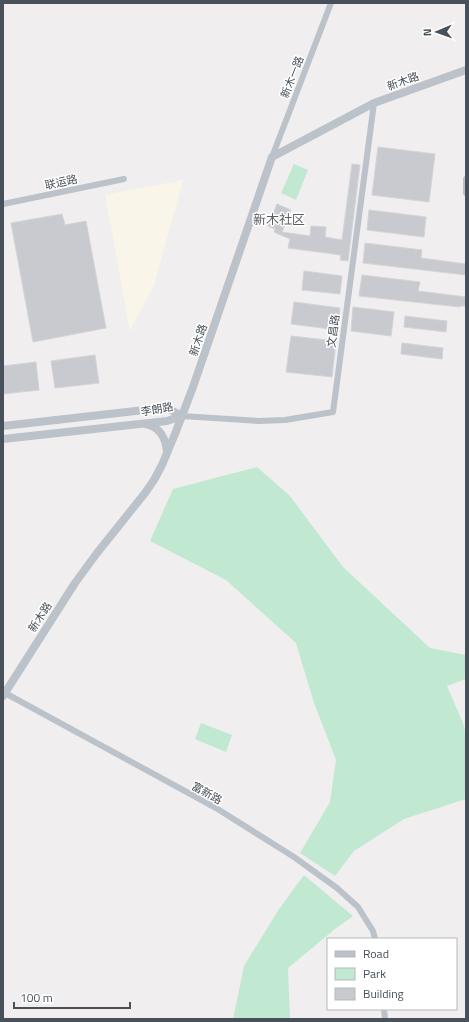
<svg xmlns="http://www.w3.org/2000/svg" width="469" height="1022" viewBox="0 0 469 1022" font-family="'Titillium Web','Noto Sans SC',sans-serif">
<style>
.commercial{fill:#faf5e9}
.green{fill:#c1e9d2}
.building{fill:#c9cad0;stroke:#d2d4d9}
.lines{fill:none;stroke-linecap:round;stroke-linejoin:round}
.minor{stroke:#bbc2c9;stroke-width:6}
.tertiary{stroke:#bbc2c9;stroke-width:8}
.labels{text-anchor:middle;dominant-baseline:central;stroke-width:3;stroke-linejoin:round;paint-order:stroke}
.street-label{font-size:11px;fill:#485159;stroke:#fff}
.quarter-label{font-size:13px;fill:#5b5e62;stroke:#fff}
</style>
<rect width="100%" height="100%" fill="#f0eeee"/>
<!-- commercial -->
<polygon class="commercial" points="183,180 154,285 130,331 105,195"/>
<!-- green -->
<g class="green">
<polygon points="294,164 308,170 296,200 281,193"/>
<polygon points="257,467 290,496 343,567 430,648 466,655 466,679 447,686 463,723 466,734 466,799 404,819 354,851 335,876 300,853 330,802 336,760 314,703 296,643 226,580 150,541 173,489"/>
<polygon points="201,723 232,735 226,752 195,739"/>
<polygon points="304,875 353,916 335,929 288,968 290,1019 233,1019 244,966 277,912"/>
</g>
<!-- building -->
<g class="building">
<polygon points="378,147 435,154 429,202 372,195"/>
<polygon points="352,164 360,165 348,261 340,260 341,255 288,248 290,239 274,232 275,229 268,226 277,204 291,210 282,232 310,236 311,226 326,227 325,237 342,240"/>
<polygon points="369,210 426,217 424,237 367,230"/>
<polygon points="62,214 65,225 86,221 106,328 33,342 11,223"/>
<polygon points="365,243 422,250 421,258 466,264 466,275 363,263"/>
<polygon points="304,271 342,276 340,294 302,290"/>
<polygon points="362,275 420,282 418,291 466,297 466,306 460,306 460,307 359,296"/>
<polygon points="294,302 340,308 338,330 291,324"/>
<polygon points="353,307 394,312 391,336 351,331"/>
<polygon points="405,316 447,321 446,332 404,327"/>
<polygon points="291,336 336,341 332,377 286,372"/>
<polygon points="402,343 443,348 442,359 401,354"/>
<polygon points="95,355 99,383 55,388 51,361"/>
<polygon points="36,362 39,390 3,394 3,366"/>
</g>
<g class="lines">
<!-- minor -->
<g class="minor">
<polyline points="272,157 331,3"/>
<polyline points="466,179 466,193"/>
<polyline points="3,204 124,179"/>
<polyline points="182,416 259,421 285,420 333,412 374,103"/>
<polyline points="5,693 216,808 294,857 337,888 358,907 373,931 375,939"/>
<polyline points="384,1009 385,1019"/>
</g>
<!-- tertiary -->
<g class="tertiary">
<path d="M146,424C160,427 166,439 167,452"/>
<polyline points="3,426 162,408 169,409 182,416"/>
<polyline points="3,439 167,421 182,416"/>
<polyline points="3,696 75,583 97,553 145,493 154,480 162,465 175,434 193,387 272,157 374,103 466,70"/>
</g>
</g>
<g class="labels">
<!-- street labels -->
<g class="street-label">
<text transform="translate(292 77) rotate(-69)">新木一路</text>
<text transform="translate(403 81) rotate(-20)">新木路</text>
<text transform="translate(61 182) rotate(-12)">联运路</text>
<text transform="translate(333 331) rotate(-82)">文昌路</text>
<text transform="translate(198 340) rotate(-71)">新木路</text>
<text transform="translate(157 409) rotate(-10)">李朗路</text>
<text transform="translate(40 617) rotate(-57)">新木路</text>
<text transform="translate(207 793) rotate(29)">富新路</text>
</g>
<!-- quarter labels -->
<g class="quarter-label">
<text x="279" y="219">新木社区</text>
</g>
</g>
<!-- border -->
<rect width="469" height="1022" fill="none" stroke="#485159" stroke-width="8"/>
<!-- legend -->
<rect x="327" y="938" width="130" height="72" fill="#ffffff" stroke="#b6b9bd"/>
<rect x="335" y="951" width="20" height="6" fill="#bbc2c9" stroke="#b6b9bd"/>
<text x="363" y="958" font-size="12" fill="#485159">Road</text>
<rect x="335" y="968" width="20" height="12" fill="#c1e9d2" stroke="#b6b9bd"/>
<text x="363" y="978" font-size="12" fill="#485159">Park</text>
<rect x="335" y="988" width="20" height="12" fill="#c9cad0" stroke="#b6b9bd"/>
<text x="363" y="998" font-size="12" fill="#485159">Building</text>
<!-- north arrow -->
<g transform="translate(437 32) rotate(268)" stroke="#ffffff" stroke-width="3" paint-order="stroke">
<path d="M0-3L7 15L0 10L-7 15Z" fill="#485159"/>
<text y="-6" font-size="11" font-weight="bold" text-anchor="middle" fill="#485159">N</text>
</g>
<!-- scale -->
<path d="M14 1002v6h116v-6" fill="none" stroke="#485159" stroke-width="2"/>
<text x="20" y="1002" font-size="12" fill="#485159" stroke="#ffffff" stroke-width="3" paint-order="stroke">100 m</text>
</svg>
